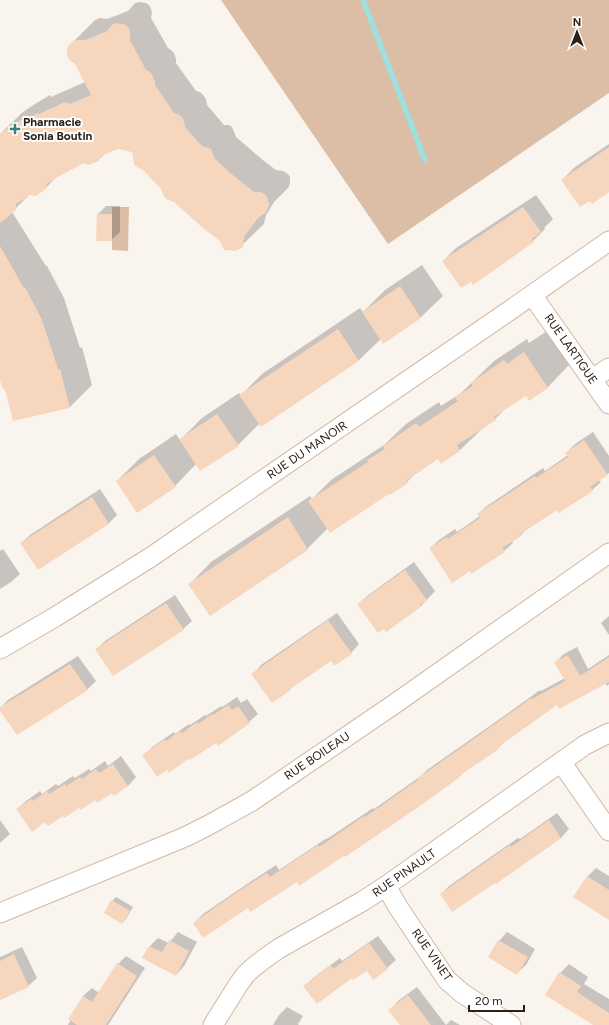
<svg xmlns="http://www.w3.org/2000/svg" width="609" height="1025" viewBox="0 0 609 1025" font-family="Figtree,sans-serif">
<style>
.green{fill:#dcbea6}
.shadow{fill:#0003}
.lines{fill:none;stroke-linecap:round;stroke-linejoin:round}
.stream{stroke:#9de0de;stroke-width:5.5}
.building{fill:#f6d7be}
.minor-casing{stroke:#d5b79f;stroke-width:21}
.minor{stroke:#fff;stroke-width:19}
.poi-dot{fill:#38807f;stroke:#fff;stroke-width:1.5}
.labels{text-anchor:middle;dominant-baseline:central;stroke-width:4;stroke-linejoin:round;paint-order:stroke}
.poi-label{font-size:12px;font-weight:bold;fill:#2c2118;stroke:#fff;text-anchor:start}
.street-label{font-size:12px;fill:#2c2118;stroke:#fff}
</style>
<rect width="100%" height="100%" fill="#faf4ef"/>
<!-- green -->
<g class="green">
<polygon points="221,0 609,0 609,93 388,244"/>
<polygon points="112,207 129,207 128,251 112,250"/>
</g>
<!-- shadow -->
<g class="shadow">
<polygon points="139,2 146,3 149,5 151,9 152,13 151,18 168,48 171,50 174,53 176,59 176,63 196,91 200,92 203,95 206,99 207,105 224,125 229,125 232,127 236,137 264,161 276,170 283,171 288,174 290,177 290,182 289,187 274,202 266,215 264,224 239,248 221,240 162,189 133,152 118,148 106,153 98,160 84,162 57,176 45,189 30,194 12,212 46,266 47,266 64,298 80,348 82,347 92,385 70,407 14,420 5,388 0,379 0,134 23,112 35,104 50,95 51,97 85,82 69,46 95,20 100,18 107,19 128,11 135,3"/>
<polygon points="609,144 609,190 590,199 562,180 575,167"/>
<polygon points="536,195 553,219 544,228 545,229 533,241 443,261 456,248"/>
<polygon points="106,206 120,206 120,232 111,240 98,214"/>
<polygon points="422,265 443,296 421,317 383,343 381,339 359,360 261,426 259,424 238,445 196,464 175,486 117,481 139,459 176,434 180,440 202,418 239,393 241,395 262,374 360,308 363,312 385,290"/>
<polygon points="547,331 569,365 548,387 529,399 526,395 506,408 495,419 482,429 460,450 441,463 438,458 418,471 407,482 391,493 390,492 328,528 307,549 210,615 190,584 211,562 310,496 312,499 331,480 384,445 406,424 439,402 441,406 461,393 494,361 527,339 529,343"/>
<polygon points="593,432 609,456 609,473 599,480 601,482 592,490 558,509 526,530 520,536 512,541 513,543 504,551 472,573 470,570 430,548 439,540 455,529 457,532 480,516 478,514 487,506 543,468 545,471 568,455 566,453 575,444"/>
<polygon points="100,489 117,515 109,523 38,569 21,543 30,535"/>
<polygon points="3,549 20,574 11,582 0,589 0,551"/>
<polygon points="414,562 435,591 421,606 386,630 358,604 367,596"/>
<polygon points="175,595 192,621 183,629 97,649 105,641"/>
<polygon points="337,613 359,644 351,653 331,660 294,685 290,689 253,674 261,665"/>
<polygon points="609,616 609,635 601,623"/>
<polygon points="577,647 588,669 609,655 609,684 607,686 605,683 557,704 505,741 498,748 466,770 459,777 344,855 248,907 194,923 203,914 247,884 276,865 279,870 327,838 327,839 373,808 374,809 421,776 427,770 511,711 540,690 541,691 565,678 556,662 564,654"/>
<polygon points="78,656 96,681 87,690 0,709 0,708 8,700"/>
<polygon points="237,697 241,703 247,699 258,714 249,722 216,741 144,756 152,747 174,732 175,734 189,724 190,725 205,715 206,716 221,706 222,707"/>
<polygon points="121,756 136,777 128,786 95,799 63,815 46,821 17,809 26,801 40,791 42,794 56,784 58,786 73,776 75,778 89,769 91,771 105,761 108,766"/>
<polygon points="557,813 569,829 561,838 496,883 495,882 441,894 449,886 518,838 520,839"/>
<polygon points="0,820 10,834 0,843"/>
<polygon points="596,868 609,876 609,919 574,897 588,876"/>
<polygon points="116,897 133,907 126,919 122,923 112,901"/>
<polygon points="178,932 197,942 184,966 176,975 144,958 150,946 158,938 169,943"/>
<polygon points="507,932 535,949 526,965 517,973 499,941"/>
<polygon points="378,936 396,960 387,968 367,970 305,986 313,978 340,958 342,961"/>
<polygon points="22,947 37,978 28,986 0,1000 0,957"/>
<polygon points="126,956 145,968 108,1025 68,1025 83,996 92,988 99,993 118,964"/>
<polygon points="569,964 588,977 584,984 609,999 609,1025 595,1025 560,973"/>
<polygon points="417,987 446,1025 401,1025 390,1010 398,1001"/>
<polygon points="287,1007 303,1016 298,1024 299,1025 273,1025 279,1015"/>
<polygon points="451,1020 460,1025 446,1025"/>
</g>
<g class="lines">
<!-- stream -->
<polyline class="stream" points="363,0 425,160"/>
</g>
<!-- building -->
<g class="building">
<polygon points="116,23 124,24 128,27 130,31 130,40 146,70 150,72 152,75 155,82 155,85 174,113 178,114 182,117 184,121 185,127 202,146 206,147 211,149 215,159 229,172 254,192 261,192 266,195 268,200 269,205 267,210 265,213 258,218 244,237 243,247 240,249 235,251 224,250 220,241 204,229 174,202 166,199 164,196 161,189 144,171 137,167 134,164 132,152 118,149 101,156 99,161 88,165 84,163 56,178 47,184 46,189 36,196 30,195 16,204 16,210 0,223 0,134 12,125 28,116 29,118 38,113 39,114 65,102 70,104 91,95 75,64 71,61 68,58 67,54 67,50 68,46 72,42 77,40 85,40 107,31 112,25"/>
<polygon points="609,147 609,192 592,204 590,201 580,207 561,180"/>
<polygon points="523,207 541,232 532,239 534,242 473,285 471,282 461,288 442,261"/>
<polygon points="97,214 112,214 112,241 96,241"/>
<polygon points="0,246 24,288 25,287 42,320 58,369 60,369 70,408 13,421 5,389 3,389 0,381"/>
<polygon points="400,286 421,318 383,344 362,312"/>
<polygon points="338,329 359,361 261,427 239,395"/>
<polygon points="524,352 548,388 529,401 526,396 494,417 496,420 457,445 460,451 441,464 438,459 406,481 408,483 390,495 389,494 330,533 308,501 368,462 367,460 385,449 383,446 416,423 419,427 458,401 455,397 473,386 471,383 504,360 507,364"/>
<polygon points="217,414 239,446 200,471 179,439"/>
<polygon points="584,440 608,475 590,487 593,491 559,513 557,510 519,535 520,537 502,548 505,552 471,574 470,571 452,583 429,548 447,537 448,539 480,518 477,514 535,476 536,478 568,457 565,453"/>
<polygon points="154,455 176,487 137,513 116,481"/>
<polygon points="92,497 109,524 38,570 20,543"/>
<polygon points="288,517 308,550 210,616 188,584"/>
<polygon points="405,570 427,600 420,605 421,607 386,632 384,629 378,633 357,604"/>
<polygon points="166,603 184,630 113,676 95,649"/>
<polygon points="328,620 352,654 334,666 331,661 290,689 291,690 272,703 251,674"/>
<polygon points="568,655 580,676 609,657 609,682 559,709 557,705 498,747 499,749 459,776 460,777 420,806 345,857 344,856 299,886 297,882 250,912 248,908 203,938 193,923 237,892 267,873 270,877 318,845 319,847 364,816 365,817 418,780 418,778 502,719 531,698 532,699 565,681 554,662"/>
<polygon points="70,664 88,690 17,735 0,711 0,707"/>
<polygon points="228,705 232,710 238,706 250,723 218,746 216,743 190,760 188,759 169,773 167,770 157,777 142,755 165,739 166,741 180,731 182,733 197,722 198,724 212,714 213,715"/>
<polygon points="113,764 128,786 114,796 112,793 97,803 95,800 81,810 79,808 64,818 63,816 48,826 45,822 32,832 16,809 31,799 33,801 47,791 49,794 65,784 66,786 80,777 82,779 96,769 99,773"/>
<polygon points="549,820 561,838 496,884 495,883 452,912 440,894 510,845 511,847"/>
<polygon points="587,876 609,890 609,920 573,897"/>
<polygon points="111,900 130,911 122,924 104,913"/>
<polygon points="169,940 189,951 176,976 142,958 149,946 162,952"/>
<polygon points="498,940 528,957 517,975 488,957"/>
<polygon points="369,943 388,969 373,980 367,971 353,980 352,978 317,1004 303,986 331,965 333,969"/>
<polygon points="14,954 29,987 0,1000 0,961"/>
<polygon points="117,963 137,976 106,1025 77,1025 68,1019 83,996 92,1002"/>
<polygon points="559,972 581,986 577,992 609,1013 609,1025 593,1025 545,995"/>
<polygon points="408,995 431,1025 400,1025 388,1010"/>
</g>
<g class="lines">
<!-- minor casing -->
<g class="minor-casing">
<g id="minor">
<polyline points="532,295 609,404"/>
<polyline points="592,379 609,368"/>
<polyline points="0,649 55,617 151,557 509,311 609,241"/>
<polyline points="561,762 609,831"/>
<polyline points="386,886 398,907 447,980 462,993 511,1025"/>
<polyline points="0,913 185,837 207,826 252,801 393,705 609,553"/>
<polyline points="213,1025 238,985 246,974 255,966 264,959 278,949 363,901 386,886 585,745 609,733"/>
</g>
</g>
<!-- minor -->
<use href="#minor" class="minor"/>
</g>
<!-- markers -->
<path class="poi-dot" d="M13 123h4v4h4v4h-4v4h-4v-4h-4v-4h4z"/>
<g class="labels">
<!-- poi labels -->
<g class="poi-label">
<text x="23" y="122">Pharmacie<tspan x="23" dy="14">Sonia Boutin</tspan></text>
</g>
<!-- street labels -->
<g class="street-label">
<text transform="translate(571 349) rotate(55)">RUE LARTIGUE</text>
<text transform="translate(307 450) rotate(-34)">RUE DU MANOIR</text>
<text transform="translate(317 756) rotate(-34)">RUE BOILEAU</text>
<text transform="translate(404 873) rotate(-35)">RUE PINAULT</text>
<text transform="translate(432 955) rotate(55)">RUE VINET</text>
</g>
</g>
<!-- north arrow -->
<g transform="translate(577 32)" stroke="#ffffff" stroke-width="3" paint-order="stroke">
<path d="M0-3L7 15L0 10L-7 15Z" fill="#2c2118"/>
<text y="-6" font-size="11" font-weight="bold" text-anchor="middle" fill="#2c2118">N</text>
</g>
<!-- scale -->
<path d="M469 1005v6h55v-6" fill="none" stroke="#2c2118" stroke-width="2"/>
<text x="475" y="1005" font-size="12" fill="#2c2118" stroke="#ffffff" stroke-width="3" paint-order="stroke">20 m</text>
</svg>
